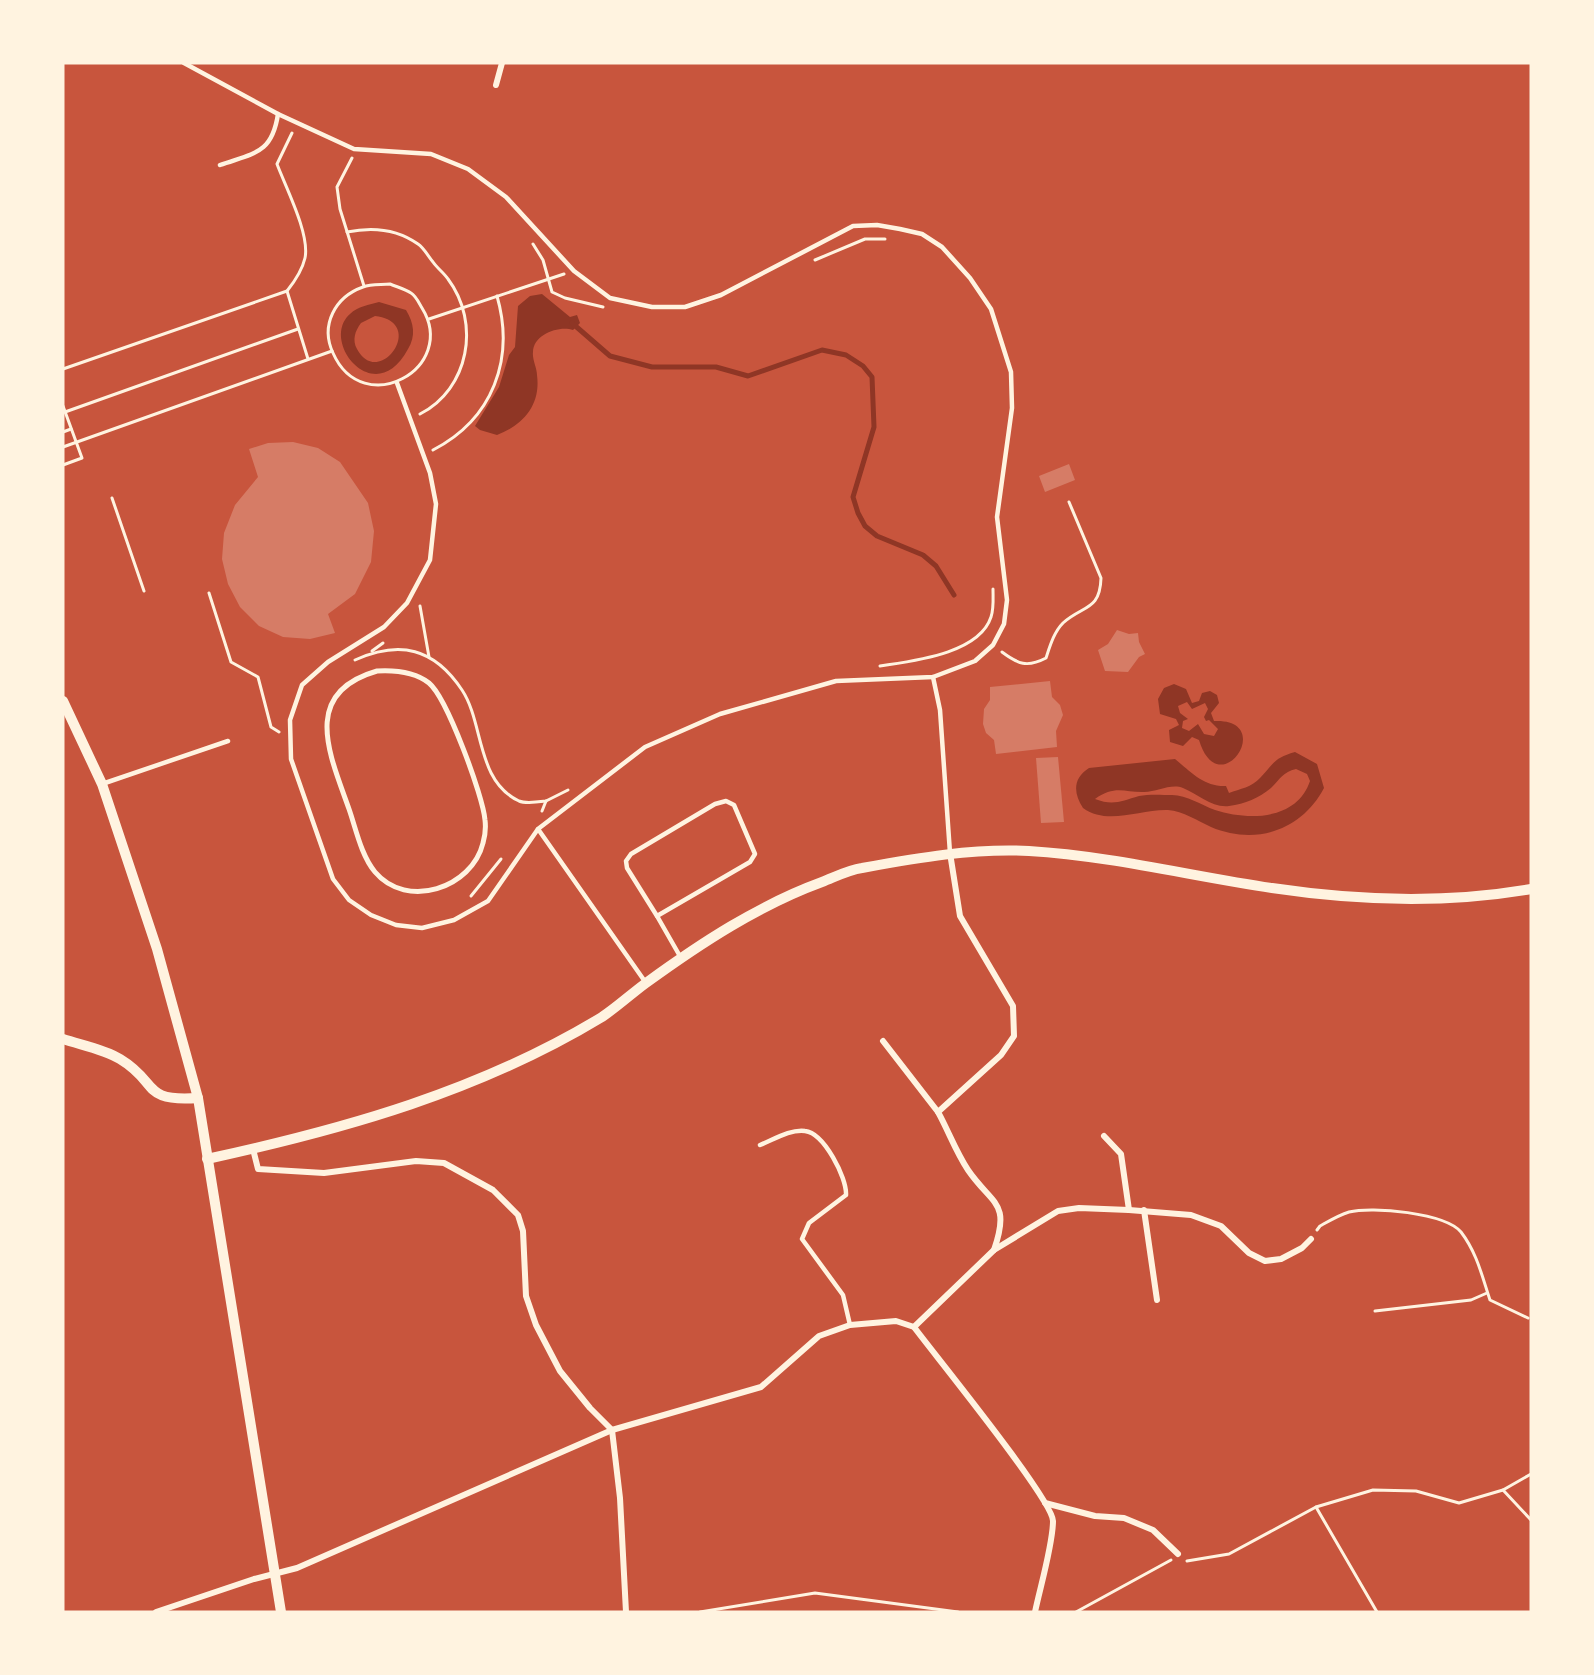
<svg xmlns="http://www.w3.org/2000/svg" width="1594" height="1675" viewBox="0 0 1594 1675" font-family="'PT Sans Narrow',sans-serif">
<style>
.water{fill:#8f3625;fill-rule:evenodd}
.lines{fill:none;stroke-linecap:round;stroke-linejoin:round}
.stream{stroke:#8f3625;stroke-width:5}
.building{fill:#d67c66}
.path{stroke:#fff3e0;stroke-width:3}
.service{stroke:#fff3e0;stroke-width:4.5}
.pedestrian{stroke:#fff3e0;stroke-width:5}
.minor{stroke:#fff3e0;stroke-width:6}
.tertiary{stroke:#fff3e0;stroke-width:10}
</style>
<rect width="100%" height="100%" fill="#c8553d"/>
<!-- water -->
<g class="water">
<path d="M542,294L570,317L577,315L580,323L573,330C560,325 533,334 533,352C532,359 537,368 537,375C541,405 523,425 497,435L480,430L475,426L499,387L509,355L515,347L518,306L530,296Z"/>
<path d="M379,302L406,310C414,323 416,336 408,349C375,411 319,341 350,314C358,306 369,305 379,302ZM375,316C428,322 379,390 357,349C352,340 355,331 361,323Z"/>
<path d="M1174,684L1186,689L1192,703L1199,701L1202,693L1210,691L1217,695L1219,703L1211,713L1214,721C1278,718 1219,806 1199,740L1192,737L1183,746L1170,742L1169,730L1179,725L1176,719L1160,714L1158,699L1164,688ZM1187,702L1192,709L1205,703L1208,709L1204,717L1206,721L1209,720L1218,729L1214,736L1204,734L1198,724L1189,731L1182,728L1183,721L1188,719L1180,713L1178,706Z"/>
<path d="M1295,752L1317,764L1324,788C1302,830 1256,846 1211,827C1198,821 1183,811 1168,810C1140,809 1108,826 1083,808C1073,793 1073,778 1089,768L1175,759C1191,772 1204,787 1226,786L1229,793C1240,789 1252,787 1260,778C1274,763 1274,758 1295,752ZM1296,769L1307,774L1310,781C1297,820 1249,821 1215,810C1201,805 1187,795 1172,795C1162,795 1149,794 1139,796C1122,801 1113,806 1095,799C1114,785 1124,792 1142,792C1156,793 1170,783 1183,788C1198,794 1212,808 1229,806C1245,804 1259,798 1271,788C1280,779 1283,772 1296,769Z"/>
</g>
<g class="lines">
<!-- stream -->
<polyline class="stream" points="572,323 610,356 652,367 716,367 748,376 822,350 846,355 863,366 872,377 874,427 853,497 858,513 865,526 877,536 923,555 936,566 954,595"/>
</g>
<!-- building -->
<g class="building">
<polygon points="293,442 318,448 340,462 368,503 374,531 371,562 355,594 328,614 335,633 310,639 283,637 259,626 240,607 228,584 222,559 224,533 235,505 258,477 249,449 268,443"/>
<polygon points="1069,464 1075,480 1045,492 1039,476"/>
<polygon points="1117,630 1129,634 1138,633 1139,642 1145,654 1139,657 1128,672 1105,671 1098,650 1108,644"/>
<polygon points="1050,681 1052,697 1060,705 1063,715 1056,731 1057,747 996,754 994,740 986,733 983,724 984,709 990,700 990,687"/>
<polygon points="1058,757 1064,822 1041,823 1036,758"/>
</g>
<g class="lines">
<!-- path -->
<g class="path">
<polyline points="352,158 337,187 340,209 364,286"/>
<path d="M347,232C371,227 397,229 418,244C424,248 428,256 433,262C437,268 444,273 448,279C481,323 469,389 420,414"/>
<polyline points="533,244 543,260 552,292 565,298 603,307"/>
<polyline points="815,260 865,239 885,239"/>
<path d="M390,284C397,287 405,289 411,293C416,296 419,303 422,308C459,368 363,421 333,353C320,325 335,297 363,287C371,284 381,285 390,284Z"/>
<polyline points="287,291 308,359"/>
<polyline points="429,319 564,274"/>
<path d="M63,369L287,291C295,281 302,271 305,258C310,234 286,188 277,164L292,133"/>
<polyline points="63,406 82,458 63,465"/>
<polyline points="65,412 298,329"/>
<polyline points="63,432 71,429"/>
<polyline points="63,447 332,351"/>
<path d="M433,450C493,419 515,359 497,296"/>
<polyline points="112,498 144,591"/>
<polyline points="209,593 231,662 258,677 271,727 279,732"/>
<polyline points="420,606 429,657"/>
<polyline points="372,651 383,643"/>
<path d="M1002,652C1018,664 1027,668 1046,658C1050,646 1054,632 1063,623C1083,605 1100,611 1101,578L1069,502"/>
<path d="M355,660C400,640 434,648 462,690C484,723 476,781 519,801C526,804 538,802 546,801"/>
<path d="M880,666C912,661 979,654 991,617C994,608 993,598 993,589"/>
<polyline points="542,811 546,801 568,790"/>
<polyline points="471,896 501,859"/>
<path d="M1317,1230L1320,1226C1329,1221 1339,1215 1349,1212C1372,1206 1445,1213 1461,1232C1477,1253 1482,1276 1490,1300L1528,1318"/>
<polyline points="1375,1311 1471,1300 1487,1293"/>
<polyline points="1503,1490 1531,1520"/>
<polyline points="1316,1507 1377,1612"/>
<polyline points="1187,1561 1229,1554 1316,1507 1373,1490 1416,1491 1459,1503 1503,1490 1531,1474"/>
<polyline points="700,1612 815,1593 958,1612"/>
<polyline points="1076,1612 1171,1560"/>
</g>
<!-- service -->
<g class="service">
<polyline points="184,63 278,114 354,149 431,154 468,169 506,197 574,271 610,298 652,307 685,307 721,295 853,226 877,225 900,229 922,234 942,247 970,278 991,309 1011,372 1012,408 997,517 1007,600 1004,624 993,645 975,661 933,677 836,681 720,714 645,747 538,829 488,901 454,920 422,928 396,925 371,915 349,900 333,879 291,759 290,720 302,685 328,662 384,627 407,603 430,560 436,504 430,473 397,383"/>
<path d="M220,165C254,153 272,154 278,114"/>
<polyline points="933,677 940,710 950,853"/>
<polyline points="102,784 228,741"/>
<polygon points="726,801 734,805 755,854 750,862 657,916 627,868 626,861 631,854 715,804"/>
<polyline points="538,829 646,983"/>
<polyline points="657,916 681,958"/>
<path d="M760,1145C773,1140 790,1129 805,1131C824,1133 847,1178 846,1195L809,1223L802,1239L843,1295L850,1325"/>
</g>
<!-- pedestrian -->
<path class="pedestrian" d="M377,671C395,670 415,672 429,683C447,698 483,796 485,820C486,828 485,836 483,843C472,888 407,910 375,872C361,855 356,829 349,809C330,755 300,693 377,671Z"/>
<!-- minor -->
<g class="minor">
<polyline points="496,85 502,63"/>
<path d="M950,853L960,916L1013,1006L1014,1036L1001,1055L938,1112C948,1130 956,1152 968,1170C992,1205 1011,1201 994,1250"/>
<polyline points="883,1041 938,1112"/>
<polyline points="1104,1136 1121,1154 1129,1210"/>
<polyline points="253,1149 258,1169 324,1173 416,1161 444,1163 493,1190 518,1215 523,1231 526,1296 536,1325 560,1371 590,1408 612,1430 620,1498 626,1612"/>
<polyline points="1144,1210 1157,1300"/>
<polyline points="914,1327 994,1250 1058,1211 1079,1208 1129,1210 1191,1215 1221,1226 1249,1253 1265,1261 1281,1259 1302,1248 1311,1239"/>
<polyline points="1045,1503 1095,1516 1124,1518 1153,1530 1178,1554"/>
<path d="M156,1612L254,1579L297,1568L612,1430L761,1387L819,1336L850,1325L896,1321L914,1327C934,1354 1053,1500 1053,1521C1053,1544 1040,1588 1035,1612"/>
</g>
<!-- tertiary -->
<g class="tertiary">
<polyline points="63,701 102,784 157,949 198,1098 281,1612"/>
<path d="M63,1039C81,1045 104,1049 120,1059C160,1083 140,1102 198,1098"/>
<path d="M207,1159C345,1129 480,1091 602,1017C617,1007 631,994 646,983C701,943 759,905 822,882C835,877 848,870 862,868C917,858 973,848 1029,851C1111,856 1191,876 1272,888C1359,901 1445,904 1531,889"/>
</g>
</g>
<!-- border -->
<rect width="1594" height="1675" fill="none" stroke="#fff3e0" stroke-width="129"/>
</svg>
